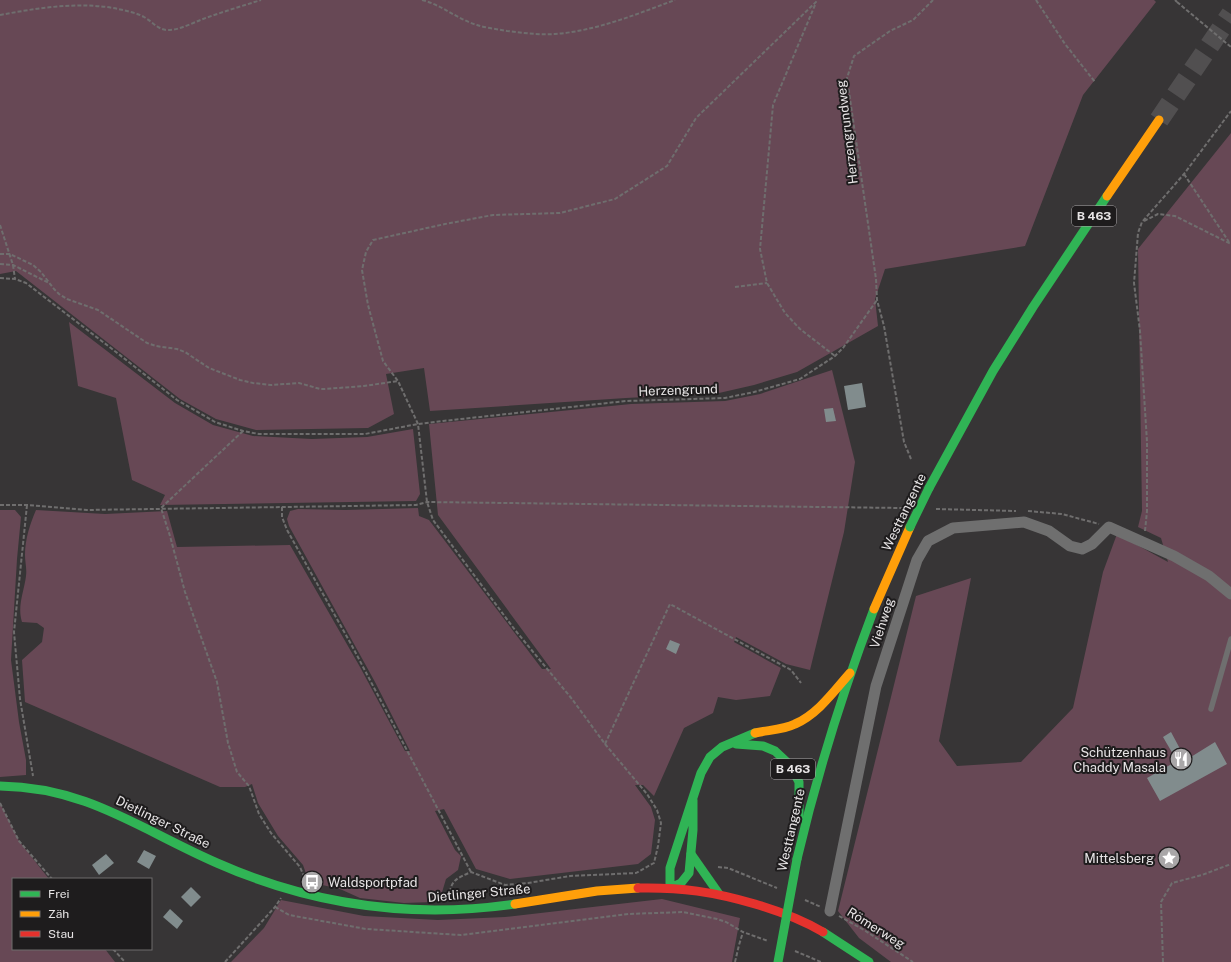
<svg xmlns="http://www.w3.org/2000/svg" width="1231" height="962" viewBox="0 0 1231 962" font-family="'Public Sans',sans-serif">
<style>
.green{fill:#674855}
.building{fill:#818c8d}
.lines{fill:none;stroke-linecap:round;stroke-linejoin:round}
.highway-tunnel{stroke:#514f50;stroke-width:20;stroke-dasharray:20 10;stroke-linecap:butt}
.path{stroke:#6f6e6e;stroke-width:2;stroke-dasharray:4 2;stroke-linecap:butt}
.lane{stroke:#6f6f6f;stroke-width:5.5}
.street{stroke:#6f6f6f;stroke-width:11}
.fast{stroke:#30b455;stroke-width:9}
.slow{stroke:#ff9f0a;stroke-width:9}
.jam{stroke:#e5322d;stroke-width:9}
.path-bridge{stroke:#6f6e6e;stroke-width:2;stroke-dasharray:4 2;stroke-linecap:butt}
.fast-bridge{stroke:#30b455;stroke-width:9}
.labels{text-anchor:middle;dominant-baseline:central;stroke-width:4;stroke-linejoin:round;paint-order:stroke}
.shield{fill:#1e1c1d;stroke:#aba8a9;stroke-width:1}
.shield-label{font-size:12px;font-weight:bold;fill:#e7e4e5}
.street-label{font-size:13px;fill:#e7e4e5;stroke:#1e1c1d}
.poi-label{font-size:13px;fill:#e7e4e5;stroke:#1e1c1d;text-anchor:end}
</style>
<rect width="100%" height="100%" fill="#373536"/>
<!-- green -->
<g class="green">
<polygon points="0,0 1154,0 1156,2 1083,95 1025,246 885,269 875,299 878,326 797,372 754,385 719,393 626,398 430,411 424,368 386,374 394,414 368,428 256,430 216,419 180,399 16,271 0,274"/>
<polygon points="1231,133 1231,962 891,962 859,938 838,911 916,596 971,578 939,741 957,766 1021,762 1073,708 1103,572 1117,534 1168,562 1161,538 1138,527 1142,511 1138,249"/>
<polygon points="69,322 175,403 213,425 253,436 312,439 367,437 413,429 420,494 416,501 160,505 165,495 132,480 116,398 78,386"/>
<path d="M832,370L855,462L844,532L810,670L786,664L736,637L734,642L781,668L770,696L736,700L718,697L713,713L684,728L654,796L643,785H635L651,807L655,820L651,854L638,864L510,879L476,869L444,809L435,811L455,850L461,856L458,870L446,879L440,899L433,902L404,903L360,898L340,889L309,882L303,865L278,836L258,803L252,784L245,787H220L25,702L22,660L42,642L44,628L37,623L22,622C17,606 24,592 26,576C27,569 25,562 25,555C25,539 30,524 36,510L105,514L167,511L177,547L290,545L360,667L405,751H410L375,682L289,526L287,519L290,511L298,509L345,510L418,508L419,516L429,520L542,669H551L438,515L429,424L631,404L725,401L760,394Z"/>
<polygon points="0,510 15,510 21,517 17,559 11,660 19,722 26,760 26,775 0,777"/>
<polygon points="0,803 19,841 49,879 13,879 13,949 105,949 115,962 0,962"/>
<polygon points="662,899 740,918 732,962 231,962 264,928 281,900 364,916 438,920 505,917"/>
</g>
<!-- building -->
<g class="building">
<polygon points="862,383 866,407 848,410 844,386"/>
<polygon points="833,408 836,421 826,422 824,409"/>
<polygon points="670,640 680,644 676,654 666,649"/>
<polygon points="1171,732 1186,760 1215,742 1227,764 1160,801 1147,778 1177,761 1163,737"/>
<polygon points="144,850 156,856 149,869 137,862"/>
<polygon points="106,854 114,863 99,875 92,865"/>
<polygon points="191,887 201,897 191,907 181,897"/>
<polygon points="170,909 183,921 177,929 163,917"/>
</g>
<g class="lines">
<!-- highway-tunnel -->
<polyline class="highway-tunnel" points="1159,120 1231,14"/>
<!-- path -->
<g class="path">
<path d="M422,0C442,5 457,19 477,25C486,28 497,29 507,31C523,33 539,35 555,34C596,31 637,14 675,0"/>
<polyline points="1036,0 1065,44 1095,82"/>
<polyline points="1175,0 1177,2"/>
<polyline points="815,5 773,105 760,249 767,283 785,313 800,329 835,356"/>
<path d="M0,15C37,8 81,1 118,9C127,11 137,13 144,17C153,22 158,30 168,30C180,30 192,23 203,19C222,12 242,6 261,0"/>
<polyline points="1184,174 1229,242"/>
<polyline points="1144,221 1158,214 1175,216 1231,244"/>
<polyline points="0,225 13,265 15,279"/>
<polyline points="0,254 10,254 33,265 41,272 54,289 59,294 67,299 98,310 147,343 156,346 177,349 185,352 209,368 240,380 253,383 271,385 299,383 320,389 325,389 364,386 398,381"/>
<polyline points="0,264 13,265 49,283"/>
<polyline points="0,278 15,279 26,283 116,352 177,400 215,422 243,431 259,434 365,434 418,424 443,421 626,401 725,398 754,392 800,379 835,356 843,348 877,300"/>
<polyline points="735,287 767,283"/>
<polyline points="243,431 161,508 170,536 185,592 217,682 228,743 237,772 249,786 259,814 271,833 300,867 306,881"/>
<polyline points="911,459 904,442 884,326 877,300 876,279 847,78 854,56 890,31 913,20 933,0"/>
<polyline points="0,505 27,505 87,510 416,505 427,502 902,508"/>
<polyline points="27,505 14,632 20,699 33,776"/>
<polyline points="282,507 282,517 287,530 351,644 471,872"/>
<polyline points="936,509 1016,511"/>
<polyline points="1028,511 1062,514 1099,524"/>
<polyline points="1145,531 1147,511 1147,442 1140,331 1134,283 1138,233 1142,222 1184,174 1231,111"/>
<polyline points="605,744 670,604 791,670 801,683"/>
<polyline points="0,803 19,841 52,879"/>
<polyline points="718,867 728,868 777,888"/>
<path d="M450,898C449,881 457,878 471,872L505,885L528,883L570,876L636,873L654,863L658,846L661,823L657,810L647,794L605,744L572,699L515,630L433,520L427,502L418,424L398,381L383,361L368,305L362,270L366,252L373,240L445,224L493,215L560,213L615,199L667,166L696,118L818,0"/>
<polyline points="805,900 821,907"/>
<polyline points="275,907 289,915 366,929 461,935 629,914 683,912 717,919 726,922 743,932 768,941"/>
<polyline points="839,916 864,930 913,962"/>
<polyline points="113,949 125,962"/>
<polyline points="795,951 821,962"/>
<polyline points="225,962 275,907 281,898"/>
<polyline points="735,962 739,945 743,932"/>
<polyline points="1163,962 1161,902 1172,883 1202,875 1231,864"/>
</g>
<!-- lane -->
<polyline class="lane" points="1211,709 1231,639"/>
<!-- street -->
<polyline class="street" points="830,911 876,686 917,560 928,541 953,528 1024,522 1049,531 1070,546 1082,549 1092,544 1109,527 1174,556 1209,576 1231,594"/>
<!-- fast -->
<g class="fast">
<polyline points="929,488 993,371 1033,307 1107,196"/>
<polyline points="736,744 763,746 775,751 790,765 799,782 799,816"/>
<path d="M0,786C87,787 141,830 217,863C312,905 412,919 515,904"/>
<polyline points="693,800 693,830 689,873 681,883 670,888 670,868 701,773 710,757 722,747 755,733"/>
<polyline points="691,854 719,894"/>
<path d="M797,859C817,774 843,691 874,609"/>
<polyline points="823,932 869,962"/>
</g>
<!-- slow -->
<g class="slow">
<polyline points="1107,196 1159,120"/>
<polyline points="874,609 910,527"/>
<path d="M755,733C768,730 783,730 795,724C818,714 834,691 850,673"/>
<polyline points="515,904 597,891 638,888"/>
</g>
<!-- jam -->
<path class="jam" d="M638,888C681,887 714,892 755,904C779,911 801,919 823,932"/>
<!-- path-bridge -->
<polyline class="path-bridge" points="1177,2 1231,47"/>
<!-- fast-bridge -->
<g class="fast-bridge">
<polyline points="910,527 929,488"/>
<polyline points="778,962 797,859"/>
</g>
</g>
<!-- icons -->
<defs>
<g id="restaurant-disc" transform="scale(1.15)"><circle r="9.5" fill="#a9a7a8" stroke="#1e1c1d"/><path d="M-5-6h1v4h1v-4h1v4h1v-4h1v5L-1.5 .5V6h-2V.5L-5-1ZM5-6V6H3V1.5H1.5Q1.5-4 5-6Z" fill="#fff"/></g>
<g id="sight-disc" transform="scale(1.15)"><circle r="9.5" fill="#a9a7a8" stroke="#1e1c1d"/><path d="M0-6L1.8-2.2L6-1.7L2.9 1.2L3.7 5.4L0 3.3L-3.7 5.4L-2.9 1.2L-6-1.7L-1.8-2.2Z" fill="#fff"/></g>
<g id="bus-disc" transform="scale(1.15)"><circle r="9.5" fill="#a9a7a8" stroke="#1e1c1d"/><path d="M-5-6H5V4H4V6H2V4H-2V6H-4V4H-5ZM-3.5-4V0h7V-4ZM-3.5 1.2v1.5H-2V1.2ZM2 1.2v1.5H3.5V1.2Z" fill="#fff"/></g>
</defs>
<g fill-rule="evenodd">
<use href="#restaurant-disc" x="1181" y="759"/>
<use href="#sight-disc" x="1169" y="858"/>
<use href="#bus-disc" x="312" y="882"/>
</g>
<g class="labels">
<!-- shield labels -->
<g class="shield">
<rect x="1072" y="206" width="44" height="20" rx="3"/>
<rect x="771" y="759" width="44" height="20" rx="3"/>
</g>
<g class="shield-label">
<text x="1094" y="216">B 463</text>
<text x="793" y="769">B 463</text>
</g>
<!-- street labels -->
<g class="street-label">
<text transform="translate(847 132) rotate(-97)">Herzengrundweg</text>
<text transform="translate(678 390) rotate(-2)">Herzengrund</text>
<text transform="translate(904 512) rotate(-64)">Westtangente</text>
<text transform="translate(882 623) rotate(-72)">Viehweg</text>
<text transform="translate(163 822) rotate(26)">Dietlinger Straße</text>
<text transform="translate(791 830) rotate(-77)">Westtangente</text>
<text transform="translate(479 893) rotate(-5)">Dietlinger Straße</text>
<text transform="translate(876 928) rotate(32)">Römerweg</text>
</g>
<!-- poi labels -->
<g class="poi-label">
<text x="1166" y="752">Schützenhaus<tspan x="1166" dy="15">Chaddy Masala</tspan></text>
<text x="1154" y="858">Mittelsberg</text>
<text x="328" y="882" text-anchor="start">Waldsportpfad</text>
</g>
</g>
<!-- legend -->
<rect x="12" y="878" width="140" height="72" fill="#1e1c1d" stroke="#6e6c6d"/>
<rect x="20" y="891" width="20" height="6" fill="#30b455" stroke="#6e6c6d"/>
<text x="48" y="898" font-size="12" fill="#e7e4e5">Frei</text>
<rect x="20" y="911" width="20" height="6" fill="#ff9f0a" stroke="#6e6c6d"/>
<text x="48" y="918" font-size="12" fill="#e7e4e5">Zäh</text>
<rect x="20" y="931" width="20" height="6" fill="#e5322d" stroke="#6e6c6d"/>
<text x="48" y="938" font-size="12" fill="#e7e4e5">Stau</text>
</svg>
